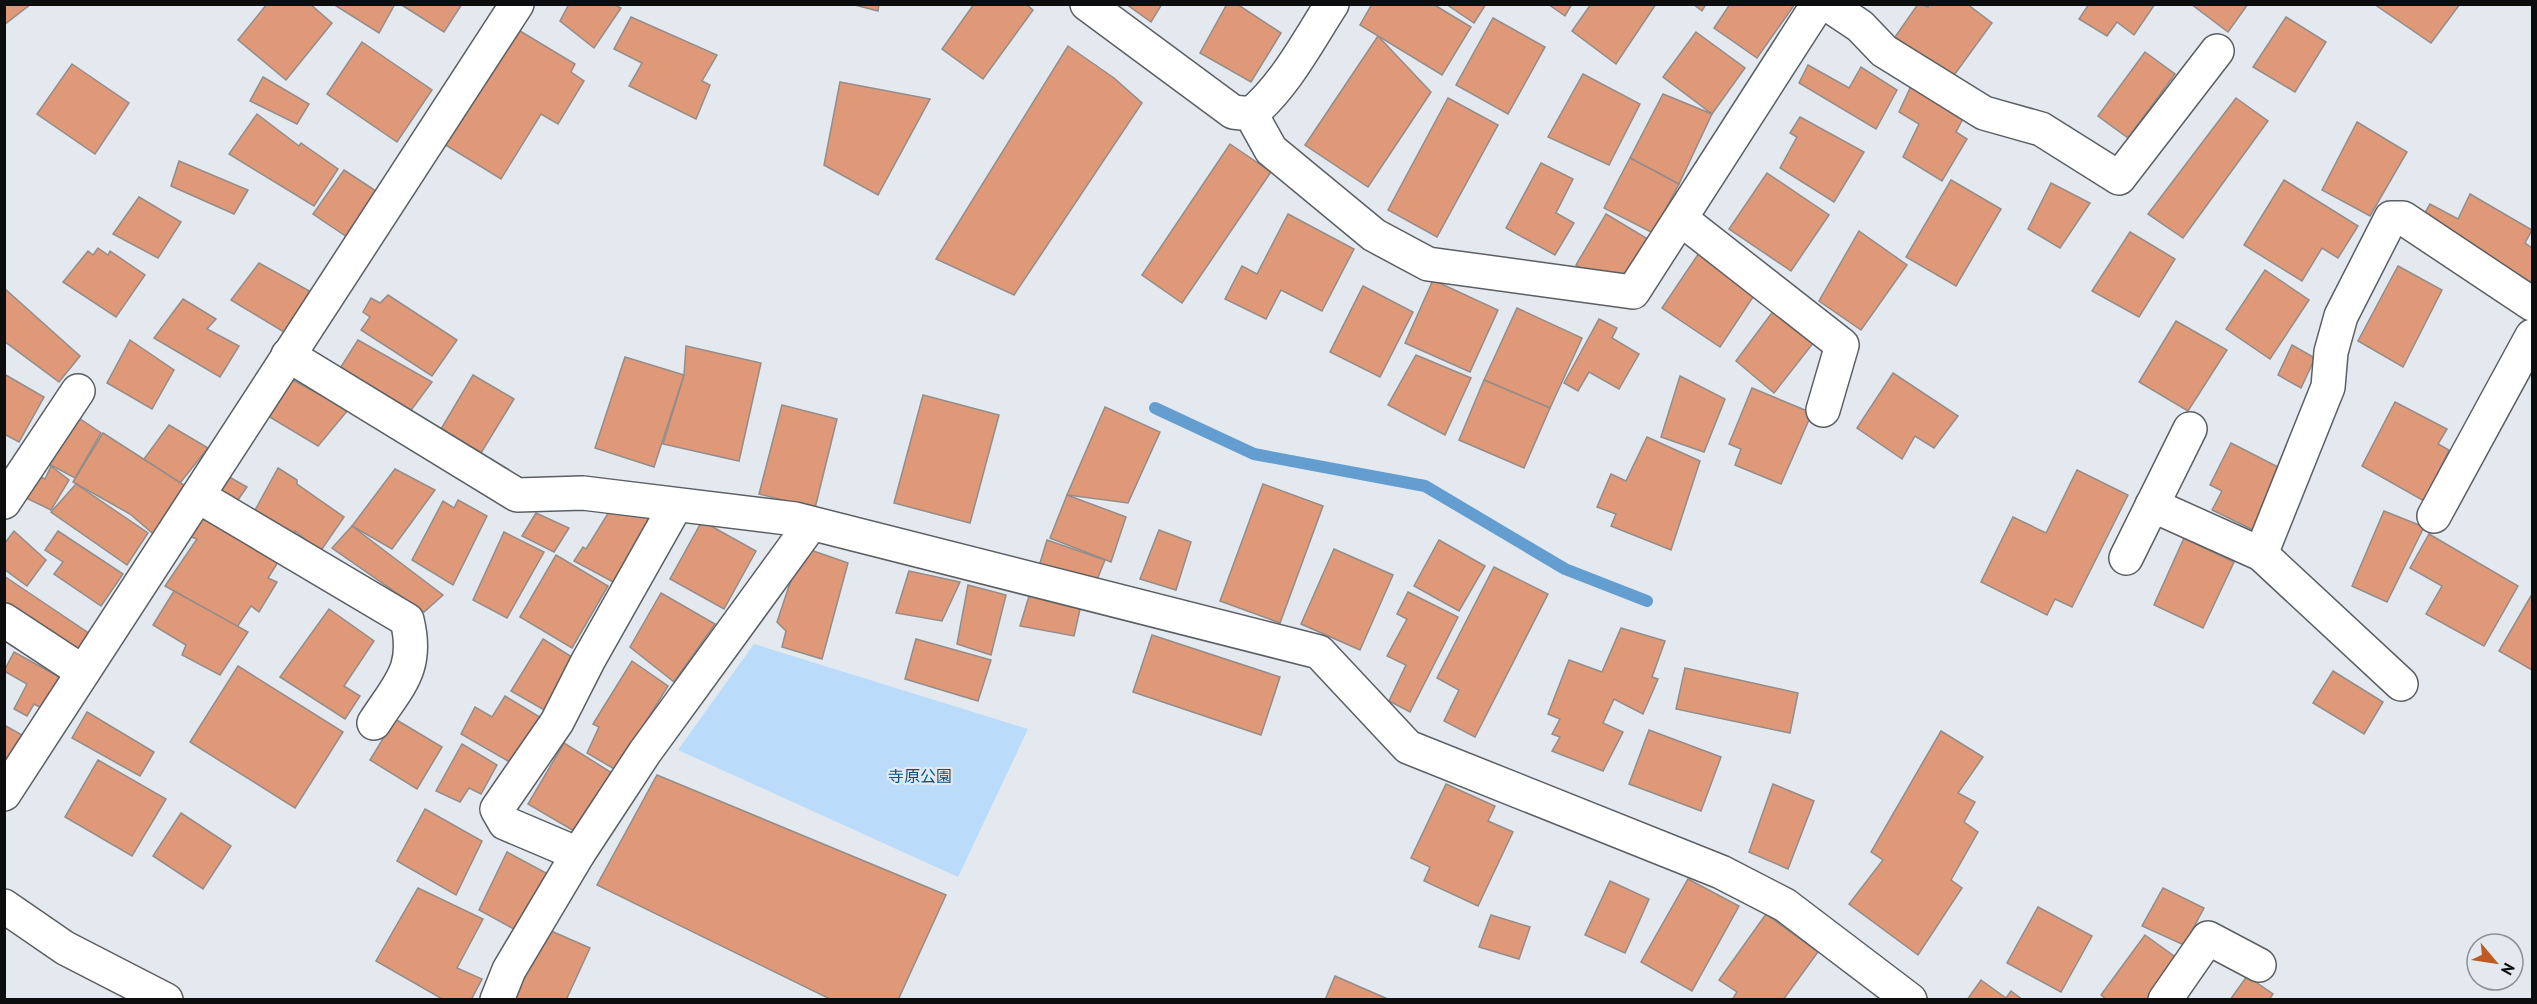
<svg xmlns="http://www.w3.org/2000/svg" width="2537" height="1004" viewBox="0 0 2537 1004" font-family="'PT Sans','Noto Sans JP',sans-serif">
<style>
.green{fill:#badbfa}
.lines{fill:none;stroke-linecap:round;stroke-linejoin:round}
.stream{stroke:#649ed1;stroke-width:12}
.building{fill:#e09978;stroke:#948c89;stroke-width:1.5}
.street-casing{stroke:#5a5f64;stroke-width:36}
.secondary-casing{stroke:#5a5f64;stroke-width:36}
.street{stroke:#fff;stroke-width:33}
.secondary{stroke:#fff;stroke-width:33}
.labels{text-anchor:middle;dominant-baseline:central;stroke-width:4.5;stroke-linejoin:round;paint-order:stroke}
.park-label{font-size:16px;fill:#0c5080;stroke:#e3e9ee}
</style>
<rect width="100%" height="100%" fill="#e3e9ee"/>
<!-- green -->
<polygon class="green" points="754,644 1028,729 958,877 678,750"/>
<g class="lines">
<!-- stream -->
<polyline class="stream" points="1155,408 1254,454 1425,486 1565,569 1647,601"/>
</g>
<!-- building -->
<g class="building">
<polygon points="4,4 31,4 4,25"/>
<polygon points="267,4 310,4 332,23 286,80 238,40"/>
<polygon points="333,4 395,4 379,33"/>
<polygon points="400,4 462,4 444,32"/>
<polygon points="569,4 613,4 621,8 594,48 560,21"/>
<polygon points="851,4 879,4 878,11"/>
<polygon points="974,4 1026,4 1033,10 983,79 942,49"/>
<polygon points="1126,4 1162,4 1151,22"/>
<polygon points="1227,4 1237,4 1281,33 1251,82 1200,53"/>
<polygon points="1372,4 1433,4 1471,27 1442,75 1360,25"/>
<polygon points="1446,4 1486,4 1474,23"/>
<polygon points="1548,4 1572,4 1565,16"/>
<polygon points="1591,4 1656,4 1616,64 1572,31"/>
<polygon points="1693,4 1706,4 1702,11"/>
<polygon points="1730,4 1795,4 1757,58 1714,28"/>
<polygon points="1918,4 1928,7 1929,4 1967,4 1992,23 1952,78 1895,37"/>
<polygon points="2089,4 2155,4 2134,35 2117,22 2107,36 2079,19"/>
<polygon points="2191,4 2248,4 2228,32"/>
<polygon points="2374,4 2460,4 2431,43"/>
<polygon points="631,17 717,55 702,81 710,85 696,119 629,86 642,63 614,49"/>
<polygon points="2286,17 2326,42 2295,92 2253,67"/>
<polygon points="1493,18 1545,47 1508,114 1456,85"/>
<polygon points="515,28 575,64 571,72 584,81 558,124 541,114 501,179 444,144"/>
<polygon points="1696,32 1745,68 1712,114 1663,77"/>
<polygon points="1378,36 1431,92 1368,187 1305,145"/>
<polygon points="362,42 432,90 397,142 327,94"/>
<polygon points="1068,46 1114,78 1142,103 1014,295 936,259"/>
<polygon points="2145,52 2175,74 2128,138 2098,116"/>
<polygon points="72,64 129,103 95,154 37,114"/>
<polygon points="1808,65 1849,88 1861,67 1897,90 1876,129 1799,83"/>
<polygon points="1583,74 1640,104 1609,165 1548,137"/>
<polygon points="263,77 309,104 297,124 250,101"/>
<polygon points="840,82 930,99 878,195 824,165"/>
<polygon points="1912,84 1966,113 1956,132 1967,139 1942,181 1903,157 1919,124 1899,112"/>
<polygon points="1663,94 1712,114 1679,184 1630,158"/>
<polygon points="1448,98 1498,125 1437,237 1388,210"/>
<polygon points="2236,98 2268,121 2183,238 2148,214"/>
<polygon points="257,114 299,146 301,143 338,169 314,206 229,154"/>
<polygon points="1800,117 1864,152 1834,202 1780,168 1797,137 1790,133"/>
<polygon points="2357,122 2407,152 2370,216 2322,190"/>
<polygon points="1230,144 1271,172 1182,303 1142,275"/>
<polygon points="1630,158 1679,184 1653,233 1604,208"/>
<polygon points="179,161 248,190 234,214 171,186"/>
<polygon points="1541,163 1573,179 1556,213 1574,223 1555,255 1506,228"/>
<polygon points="344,170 376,191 350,239 313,214"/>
<polygon points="1767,173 1829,215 1791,271 1729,229"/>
<polygon points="1951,180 2001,209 1956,286 1906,257"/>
<polygon points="2284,180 2358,226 2338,258 2322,248 2302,281 2244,245"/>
<polygon points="2051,183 2090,203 2060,248 2028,229"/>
<polygon points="2470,194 2532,230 2525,243 2532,248 2532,283 2423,216 2430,204 2458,219"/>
<polygon points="139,197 181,222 158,258 113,234"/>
<polygon points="1288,214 1354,249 1322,311 1281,290 1266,319 1225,299 1242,266 1257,274"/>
<polygon points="1606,214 1651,241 1621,290 1576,265"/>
<polygon points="1859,231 1907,265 1861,330 1819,301"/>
<polygon points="2130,232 2175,259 2139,317 2092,291"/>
<polygon points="98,248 108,255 110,251 145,275 116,317 63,282 88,251 93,255"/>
<polygon points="1699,253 1757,291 1720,347 1662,308"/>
<polygon points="259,263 313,293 284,332 231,300"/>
<polygon points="2398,266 2442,290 2403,367 2358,341"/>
<polygon points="2265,270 2309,300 2270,359 2226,329"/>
<polygon points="1433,280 1498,310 1470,372 1405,343"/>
<polygon points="1363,286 1413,312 1380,377 1330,352"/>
<polygon points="4,288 80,356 59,382 4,341"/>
<polygon points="388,295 457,340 432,376 361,330 370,317 363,312 371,298 380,303"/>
<polygon points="183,299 216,319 207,329 239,346 220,377 154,338"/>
<polygon points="1777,306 1818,337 1774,393 1736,361"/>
<polygon points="1517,308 1582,338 1550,408 1484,380"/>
<polygon points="1599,319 1617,328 1612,338 1639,354 1619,389 1589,372 1578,391 1564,383"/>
<polygon points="2176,321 2227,350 2188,411 2139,382"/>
<polygon points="130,340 174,370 152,409 107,383"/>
<polygon points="358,340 432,382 406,417 337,373"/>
<polygon points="2292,345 2315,358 2301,388 2278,375"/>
<polygon points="686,346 761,363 739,461 663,444 684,375"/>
<polygon points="1416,355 1471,378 1445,435 1388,405"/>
<polygon points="625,357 684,375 654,467 595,448"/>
<polygon points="1893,373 1958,416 1934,448 1915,436 1902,459 1857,428"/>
<polygon points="4,374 44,397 19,442 4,434"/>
<polygon points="473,375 514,399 481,453 441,429"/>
<polygon points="1680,376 1725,399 1704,452 1661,437"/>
<polygon points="291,379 348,410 318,446 268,416"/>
<polygon points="1484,380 1550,408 1524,468 1459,440"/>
<polygon points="1752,388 1812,413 1781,484 1735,465 1741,449 1729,444"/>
<polygon points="923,395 999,415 970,523 894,503"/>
<polygon points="2395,402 2447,429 2438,444 2449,450 2424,501 2362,466"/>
<polygon points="782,405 837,419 815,508 759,494"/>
<polygon points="1105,407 1160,432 1128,503 1067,495"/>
<polygon points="73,414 101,433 75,478 47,463"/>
<polygon points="169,425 208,448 180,483 144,459"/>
<polygon points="103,433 187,487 157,537 130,514 73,482"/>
<polygon points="1647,437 1700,461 1671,550 1611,526 1616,514 1597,507 1611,474 1626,481"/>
<polygon points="2231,443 2284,470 2253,530 2212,510 2222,491 2210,485"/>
<polygon points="51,466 69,480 51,510 24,497 35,474 45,479"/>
<polygon points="278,468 297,480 297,484 344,517 320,552 295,531 293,538 254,512"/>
<polygon points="395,469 435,490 392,549 352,526"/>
<polygon points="2077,470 2128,495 2072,607 2055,599 2047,615 1981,582 2013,517 2046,533"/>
<polygon points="224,474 247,487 233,507 213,496"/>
<polygon points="76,484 148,533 127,565 51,512"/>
<polygon points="1263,484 1323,506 1280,623 1220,601"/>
<polygon points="1067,495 1126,517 1111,562 1050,538"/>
<polygon points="458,500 487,516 453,585 412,560 443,501 454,508"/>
<polygon points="612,507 654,519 615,583 574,561 583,547 586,549"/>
<polygon points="2384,511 2424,527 2387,602 2352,586"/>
<polygon points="536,513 569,528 554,552 522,536"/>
<polygon points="203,517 280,559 268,578 277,582 259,612 251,606 237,627 165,586 197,539 188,536"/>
<polygon points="702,521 756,551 724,609 670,579"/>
<polygon points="352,526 443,595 424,612 332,548"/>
<polygon points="1159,530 1191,542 1176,590 1140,579"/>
<polygon points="14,531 46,560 27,586 4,569 4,544"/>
<polygon points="58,531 123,574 101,606 54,574 63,562 45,550"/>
<polygon points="504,532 544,552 507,618 473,600"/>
<polygon points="2429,534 2518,586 2484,646 2426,614 2442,586 2410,568"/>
<polygon points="2184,538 2234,562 2203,628 2154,605"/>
<polygon points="1047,540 1105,560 1094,587 1037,573"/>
<polygon points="1439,540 1485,566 1459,611 1414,586"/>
<polygon points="802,547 848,563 822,659 782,647 786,631 777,622"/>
<polygon points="1334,549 1393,575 1360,650 1301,624"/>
<polygon points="556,555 608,586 572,648 520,617"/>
<polygon points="1494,567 1548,594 1475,737 1444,721 1459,690 1437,678"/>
<polygon points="909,571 960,582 942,621 896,613"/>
<polygon points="4,576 93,636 77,662 4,613"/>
<polygon points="968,585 1006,595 991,655 957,644"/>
<polygon points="174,591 248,632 220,675 182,655 186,645 153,625"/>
<polygon points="1408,592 1458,617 1410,712 1389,701 1406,665 1387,656 1407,619 1397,614"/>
<polygon points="661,593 715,624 674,682 630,647"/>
<polygon points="1030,593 1081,605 1074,636 1020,626"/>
<polygon points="2532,594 2532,670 2499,651"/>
<polygon points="329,609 374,641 344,686 360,696 345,719 280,677"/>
<polygon points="1621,628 1665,641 1652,677 1658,679 1643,714 1614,699 1603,723 1623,732 1603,771 1552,751 1560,737 1552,734 1560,719 1548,714 1569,660 1602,672"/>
<polygon points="1152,635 1280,677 1261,735 1133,692"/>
<polygon points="543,639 580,662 553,715 511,691"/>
<polygon points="916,639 991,660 978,701 905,679"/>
<polygon points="14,652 65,680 47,711 34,704 27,716 14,709 27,684 4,671"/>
<polygon points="632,661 668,686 616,770 587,753 599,727 593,724"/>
<polygon points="238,666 343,732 295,808 190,742"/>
<polygon points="1685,668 1798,693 1790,733 1676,709"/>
<polygon points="2333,671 2383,702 2364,734 2313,703"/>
<polygon points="505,696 548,722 520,768 461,734 475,707 492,717"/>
<polygon points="87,712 154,752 140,776 72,738"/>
<polygon points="395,719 442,747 417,789 370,760"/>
<polygon points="4,725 22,735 4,766"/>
<polygon points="1649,730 1721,757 1701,811 1629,784"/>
<polygon points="1941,731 1983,757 1958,793 1975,802 1964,822 1978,832 1951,880 1962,888 1918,955 1849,904 1883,860 1871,852"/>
<polygon points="564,743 612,773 574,831 528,804"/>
<polygon points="462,744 497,765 481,794 469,788 460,802 436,791"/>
<polygon points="98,760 166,799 132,856 65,817"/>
<polygon points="657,775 946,895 898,1000 832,1000 597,885"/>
<polygon points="1446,784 1495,806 1488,821 1513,832 1478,906 1424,881 1430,867 1411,858"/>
<polygon points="1773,784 1814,801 1788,869 1749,852"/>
<polygon points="425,809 482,841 456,895 397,861"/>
<polygon points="181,813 231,846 203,889 153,856"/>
<polygon points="507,852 548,874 521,933 479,910"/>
<polygon points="1688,879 1739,906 1692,991 1641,962"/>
<polygon points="1610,881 1649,899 1625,953 1585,935"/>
<polygon points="418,888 483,919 457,968 482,979 471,1000 444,1000 376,961"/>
<polygon points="2163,888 2204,908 2184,945 2142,926"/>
<polygon points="2038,907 2092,936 2061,992 2007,963"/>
<polygon points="1766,914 1818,952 1783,1000 1732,1000 1737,992 1719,980"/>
<polygon points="1491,915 1530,927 1519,959 1479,947"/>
<polygon points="542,927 590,948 566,1000 514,1000"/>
<polygon points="2145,935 2185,964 2160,1000 2107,1000 2101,995"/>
<polygon points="1335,976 1390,1000 1325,1000"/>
<polygon points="2247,976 2273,994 2269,1000 2230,1000"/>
<polygon points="1981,980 2006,998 2011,991 2023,1000 1967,1000"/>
</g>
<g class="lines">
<!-- street casing -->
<g class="street-casing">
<g id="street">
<polyline points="1087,4 1233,112 1251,114 1271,150 1374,235 1428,264 1633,292 1818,4"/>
<polyline points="1827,4 1860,26 1884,51 1984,113 2041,129 2119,178 2217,51"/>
<polyline points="1681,219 1842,345 1823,410"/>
<polyline points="288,355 517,495 583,493 795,519 1319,652 1408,747 1721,872 1785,905 1910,1000"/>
<path d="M198,496L407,620C419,669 399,684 374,723"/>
<polyline points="4,502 78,391"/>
<polyline points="2152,505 2261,554 2401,684"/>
<polyline points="2434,516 2532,336"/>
<polyline points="2261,554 2328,387 2331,352 2341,316 2391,218 2403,218 2532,304"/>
<polyline points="2126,558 2190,429"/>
<polyline points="4,620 83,672"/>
<polyline points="4,794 517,4"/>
<polyline points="578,854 505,823 497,809 557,722 588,661 676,505"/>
<polyline points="4,906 65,948 166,1000"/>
<polyline points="497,1000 509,970 578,854 645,752 811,524"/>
<polyline points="2165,1000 2208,938 2259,965"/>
</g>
</g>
<!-- secondary casing -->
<g class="secondary-casing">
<path id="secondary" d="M1251,114C1285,86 1308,41 1332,4"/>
</g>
<!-- street -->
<use href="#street" class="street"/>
<!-- secondary -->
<use href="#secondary" class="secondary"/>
</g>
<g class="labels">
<!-- park labels -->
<g class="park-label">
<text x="920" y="776">寺原公園</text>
</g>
</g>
<!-- border -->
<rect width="2537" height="1004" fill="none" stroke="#0b0d0f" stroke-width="12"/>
<!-- north arrow -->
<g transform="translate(2495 962) rotate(119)"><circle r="28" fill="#e3e9ee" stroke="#8d9195" stroke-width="1.5"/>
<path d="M0-4.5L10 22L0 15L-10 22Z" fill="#be5b23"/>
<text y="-9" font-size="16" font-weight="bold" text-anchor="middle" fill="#0b0d0f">N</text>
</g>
</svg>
